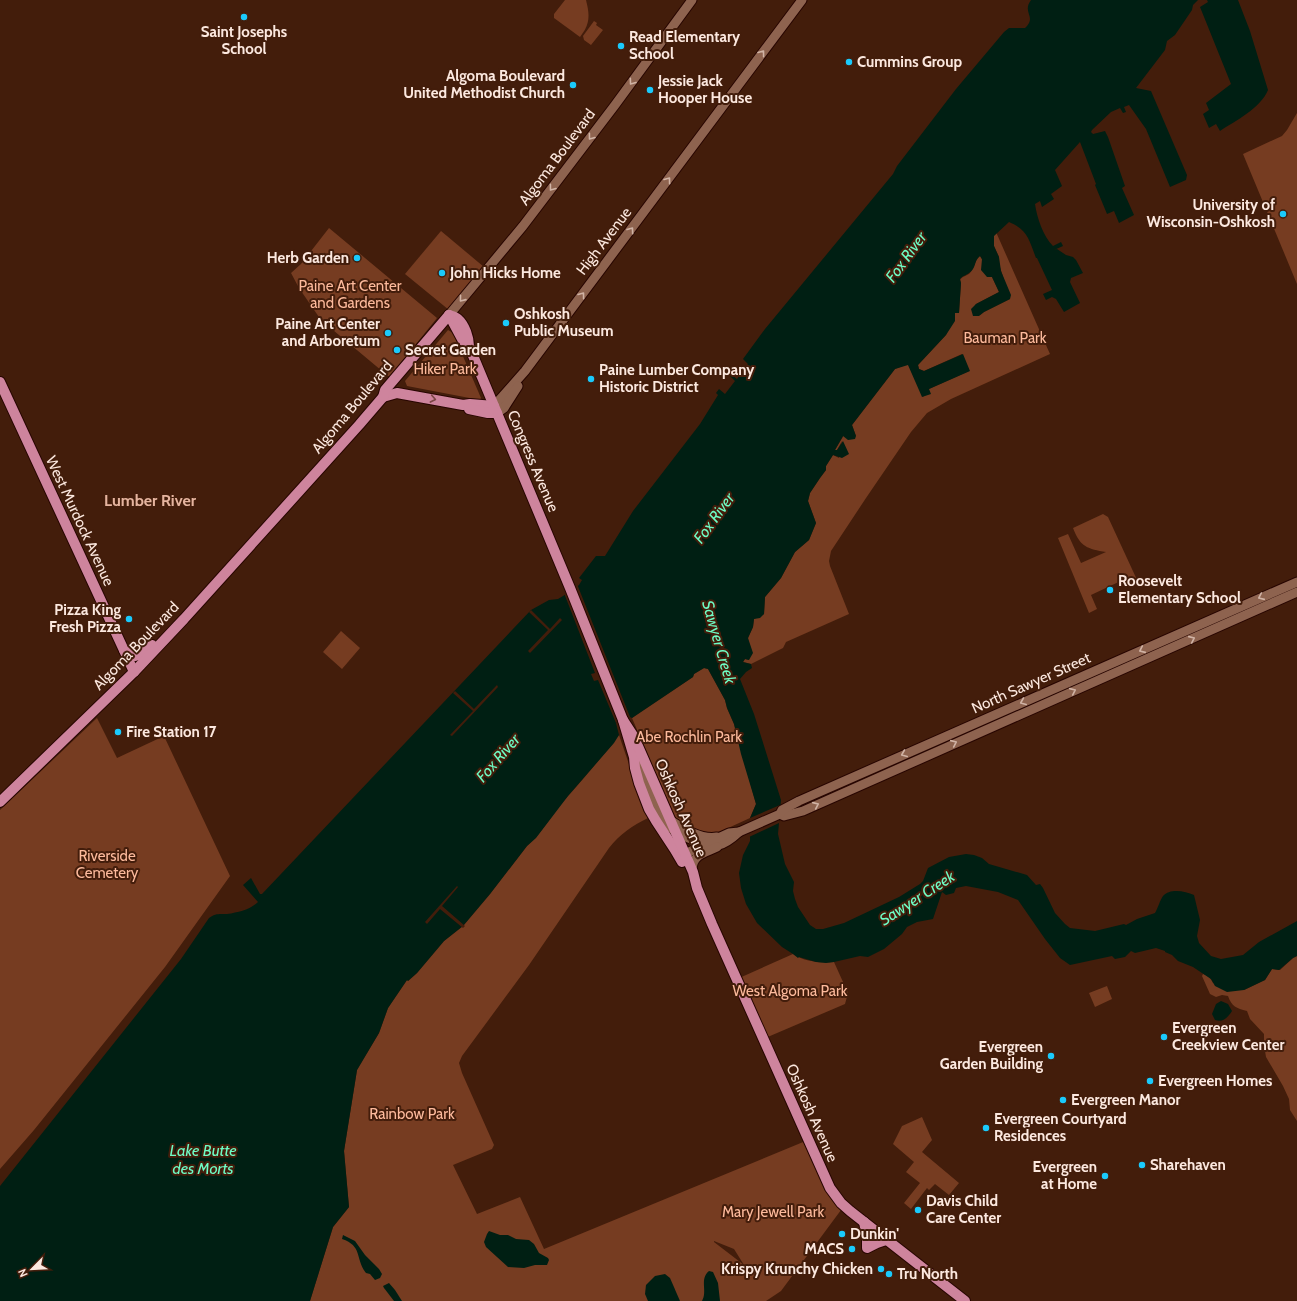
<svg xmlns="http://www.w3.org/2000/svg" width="1297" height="1301" viewBox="0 0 1297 1301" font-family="Cabin,sans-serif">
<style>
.green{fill:#763c21;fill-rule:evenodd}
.water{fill:#001f13}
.pier{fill:#431d0b}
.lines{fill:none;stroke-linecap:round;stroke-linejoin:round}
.secondary-casing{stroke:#270500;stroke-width:11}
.primary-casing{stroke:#270500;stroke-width:12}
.secondary{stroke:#8e634f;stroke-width:9}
.primary{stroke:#ce849d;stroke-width:10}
.oneway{stroke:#d0b3a5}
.oneway2{stroke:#7b4645}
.poi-dot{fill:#1acafc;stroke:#431d0b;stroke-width:1.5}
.labels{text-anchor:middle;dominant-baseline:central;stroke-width:4;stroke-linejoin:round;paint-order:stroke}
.poi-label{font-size:15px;font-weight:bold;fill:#fce8df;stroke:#431d0b;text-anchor:start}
.street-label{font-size:15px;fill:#fce8df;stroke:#431d0b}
.park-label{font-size:15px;fill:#fdba9c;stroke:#431d0b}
.water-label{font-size:16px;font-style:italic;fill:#6efdc6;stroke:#431d0b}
.neighbourhood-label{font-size:16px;font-weight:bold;fill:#e5b49f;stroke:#431d0b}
</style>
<rect width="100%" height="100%" fill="#431d0b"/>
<!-- green -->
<g class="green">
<path d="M565,0H586C590,16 590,24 580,37L554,18V14Z"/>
<polygon points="594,21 597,23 596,25 603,30 591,45 584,40 583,36"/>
<polygon points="1297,113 1297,284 1243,154 1282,136 1287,130"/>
<polygon points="329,228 437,318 390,376 388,376 321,320 299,288 291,273 301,264"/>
<polygon points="441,231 484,267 449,310 405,274"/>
<path d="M996,232L1050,354L951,399L927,413L911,432L866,498L831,551L829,561L830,566L849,614L786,642L783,648L751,664L743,662L745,659L749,660L748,638L753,627L754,619L764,614L765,597L781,578L795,552L809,540L816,523L808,501L810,493L820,478L826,470V466L833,455L839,458L842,441L837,450H835L844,435L856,436L852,425L895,369L908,364L923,397L929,389L969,371L962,354L924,371L919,369L918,365L946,335L955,313H959L961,283L960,280C962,276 967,276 970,273C975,267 974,261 980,256L992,277L999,292L976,304L974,307L980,315L984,312L1010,299L999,264V257L994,246V235Z"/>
<polygon points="448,330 453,333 481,398 480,400 407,386 405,381"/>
<path d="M1103,514L1108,517L1138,582L1130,585L1128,581H1126L1125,579L1091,595L1097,609L1089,613L1058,538L1068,534L1081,563L1106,552C1088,549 1080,547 1073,528Z"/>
<polygon points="341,631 360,648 342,669 323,652"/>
<polygon points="704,668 708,669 725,700 727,708 734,724 756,804 750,818 726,829 714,834 707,834 679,822 674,816 632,718 693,677 694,674"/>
<polygon points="97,718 117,758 164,736 230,876 165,967 34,1130 0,1169 0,810"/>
<path d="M619,735L632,773L648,814V818C632,826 620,834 609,848L529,965L462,1056L459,1063L462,1073L494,1145L492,1149L453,1165L454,1167L477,1214L520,1197L544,1249L808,1140L844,1206L781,1291L766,1301H310L333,1227L349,1207L344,1151L357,1070L379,1033L388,1008L407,980L408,981L417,973L444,941L463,926L490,894L527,846C543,832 553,812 568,796C583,780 596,763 610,747C614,743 615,738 619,735ZM714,1241L734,1249L744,1265L714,1242Z"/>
<path d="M793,954C805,962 820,963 834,962L848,993L845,1004L763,1039L737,979Z"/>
<path d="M1297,956V1121L1290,1110L1289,1099L1283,1086L1266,1057L1264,1045V1034L1250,1019L1247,1011C1236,1008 1232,1007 1228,996L1222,995L1216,997L1210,994L1202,976L1203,974C1207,975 1211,978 1213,983L1244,990L1265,980L1272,969L1280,970L1293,958Z"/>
<polygon points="1107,986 1112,999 1095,1007 1089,993"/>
<polygon points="922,1117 932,1140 922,1152 959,1183 949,1195 935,1184 929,1190 927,1188 911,1209 904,1203 920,1183 906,1172 914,1162 893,1144 902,1126"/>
</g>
<!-- water -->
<g class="water">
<path d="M1031,0H1198L1193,5L1192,10L1175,35L1167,41L1165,50L1136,88L1151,91L1187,175L1186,180L1170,187L1146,129L1129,105L1124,107L1126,112L1123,113L1120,108L1111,112L1092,130L1091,132L1093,134L1105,131L1108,137L1125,186L1122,188L1134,215L1119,223L1114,211L1107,214L1095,185L1096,184L1080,142L1055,170L1062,186L1051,194L1054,199L1042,207L1040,201L1035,204C1037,218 1043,236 1053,246L1061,242L1063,246L1054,250L1057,249L1066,255L1073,257L1076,260L1083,273L1071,278L1070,282L1080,303L1064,312L1056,299L1052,297L1046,300L1043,294L1052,290L1037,258H1036C1029,240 1028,230 1009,222L994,236V246L999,257L1001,271L1011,295L1010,299L984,312L979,316H973L971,309L976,304L999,292L992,277H987L981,270L982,259L980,256C975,260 976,264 973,269C969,275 963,275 960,279L961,283L959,313H955V321L946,335L918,365L919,369L924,371L963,354L970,371L929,389L931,394L922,397L908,365L895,369L852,425L856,436L855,439L848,440L843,436L835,450H837L843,441L849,454L842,458L833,455L826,466V470L820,478L810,493L808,501L816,523L809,540L795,552L781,578L765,597L764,614L760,618L754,619L753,627L748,638L753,653L749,660L745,659L743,662L751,664L752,668L746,672L740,679L754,714L781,800L778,834L785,864L794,882L793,891L795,899L798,907L810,925L816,929H823L844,923L899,897L920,884L923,881L928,868L949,857L966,854L974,855L982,858L989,864L1027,875L1036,885L1040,884L1043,888L1055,913L1065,924L1070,928L1095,931L1124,924L1126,925L1137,919L1155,913C1158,908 1160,900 1163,896C1170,888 1185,891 1194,895L1200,920L1197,936L1199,943L1211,956L1221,959L1243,955L1259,942L1297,921V956L1293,958L1279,970L1272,969L1265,980L1244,990L1227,992L1215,986L1211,979L1193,967L1178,961L1172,955L1165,952V951L1156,948L1135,953L1131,951L1125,957L1115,959L1112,956L1070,965L1060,958L1045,939L1018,900L998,892L966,886L956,888L954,893L946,895L942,892L933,919L917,922L907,927L902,934L884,949L868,957L860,956L834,962L826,963L816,962L799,957L798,958L793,954L782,947L757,923L746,904L741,888L739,873L743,855L750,841V818L756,804L741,754L734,724L727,708L725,700L708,669L704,668L694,674L693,677L632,718L630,717L616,723L619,735L614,743L568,796L536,838L527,846L490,894L463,926L444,941L417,973L408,981L407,980L388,1008L379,1033L357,1070L344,1151L349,1207L333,1227L310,1301H0V1186L181,959L209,918C215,913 220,914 227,914C239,912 249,910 258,902L243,885L251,878L260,894H262L531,610L549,600L558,599L563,596L579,585L582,580L579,578L596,556H605L633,511L700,424L718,395L716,393L719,389L725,394L735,381L728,374L729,373L737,379L748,364L743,359L765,329L893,174L897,166L956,89L1004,32L1009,28H1025C1027,26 1028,25 1029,23C1033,15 1023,11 1031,0Z"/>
<path d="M1207,0H1238L1250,31L1268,90C1261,108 1235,121 1220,131L1216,124L1209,128L1203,114L1209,110L1206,103L1231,84L1200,7L1208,2Z"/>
<path d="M1221,1001L1228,1004L1232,1011C1228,1017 1223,1023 1215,1020L1212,1014L1216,1004Z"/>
<polygon points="489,1231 500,1235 508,1235 516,1239 529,1240 534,1244 539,1253 548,1258 549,1260 547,1265 535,1265 524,1268 508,1267 486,1247 484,1242 487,1234"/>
<path d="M343,1235L355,1241L365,1255L379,1269L382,1274L380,1278L375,1280L370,1274L366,1273C355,1259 363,1246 342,1239Z"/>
<path d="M709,1271L713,1272L718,1283L720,1301H702C708,1291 699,1279 709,1271Z"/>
<polygon points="665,1274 670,1278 680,1301 648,1301 645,1294 646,1285 655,1276"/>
<polygon points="389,1283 395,1290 402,1301 394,1301 384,1288 383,1286"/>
</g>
<!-- pier -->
<g class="pier">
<polygon points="577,584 630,717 616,723 598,680 594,681 591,674 595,673 564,593"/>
<polygon points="531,610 550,629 560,618 562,620 530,653 528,651 548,630 529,612"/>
<polygon points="497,685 498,687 452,736 450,735 473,711 453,693 455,691 474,709"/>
<polygon points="780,805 779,823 749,837 750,818"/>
<polygon points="457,886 458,887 442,906 465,926 463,928 440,909 427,924 425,922"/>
</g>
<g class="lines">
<!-- secondary casing -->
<g class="secondary-casing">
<g id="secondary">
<polyline points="449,315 523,226 615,105 692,0"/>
<polyline points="494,406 525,371 802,0"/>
<polyline points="497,413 504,408 518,386"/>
<path d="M637,764C647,787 655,816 676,832C682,836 689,838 695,841C714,850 724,846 739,832"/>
<polyline points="780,814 784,816 803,811 1297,592"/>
<path d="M670,820C683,829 701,840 717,837"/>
<polyline points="682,861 689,852 716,839 729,833 739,832 780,814 782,810 799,801 1297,582"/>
<path d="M692,869C693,854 705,853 717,847"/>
</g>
</g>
<!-- primary casing -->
<g class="primary-casing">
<g id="primary">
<path d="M449,315C452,316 456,317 458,319C465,325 469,338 469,346L570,588L623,720L634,757L635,768L639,783L649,809L656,821L675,850L682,862"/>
<polyline points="449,315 463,341"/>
<polyline points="0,382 134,672"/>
<polyline points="383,397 397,393 463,405 470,404 494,406"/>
<polyline points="469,409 488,413 497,413"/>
<polyline points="124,650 135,656 141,654 152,645"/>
<polyline points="623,720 634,737 693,872 697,888 712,924 830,1188 841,1203 850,1211 965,1301"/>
<polyline points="0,802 134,672 184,619 359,425 383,397 385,390 449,315"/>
<polyline points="864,1222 867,1237 867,1248 877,1243 886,1240"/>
</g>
</g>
<!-- secondary -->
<use href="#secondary" class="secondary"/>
<!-- primary -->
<use href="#primary" class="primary"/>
</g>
<!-- one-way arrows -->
<defs><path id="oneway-chevron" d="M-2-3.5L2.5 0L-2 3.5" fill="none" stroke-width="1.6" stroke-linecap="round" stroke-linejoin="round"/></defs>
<g class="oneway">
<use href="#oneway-chevron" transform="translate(762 53) rotate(-53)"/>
<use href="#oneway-chevron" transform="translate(632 82) rotate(126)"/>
<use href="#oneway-chevron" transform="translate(591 137) rotate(127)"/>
<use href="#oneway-chevron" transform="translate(668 180) rotate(-53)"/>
<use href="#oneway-chevron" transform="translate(552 188) rotate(127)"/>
<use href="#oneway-chevron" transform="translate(631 230) rotate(-54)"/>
<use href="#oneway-chevron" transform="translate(582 295) rotate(-53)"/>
<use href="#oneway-chevron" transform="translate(462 299) rotate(129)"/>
<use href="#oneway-chevron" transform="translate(1261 597) rotate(156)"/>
<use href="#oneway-chevron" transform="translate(1192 639) rotate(-24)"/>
<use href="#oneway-chevron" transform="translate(1142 650) rotate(156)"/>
<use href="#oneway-chevron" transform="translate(1073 691) rotate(-24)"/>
<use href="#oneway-chevron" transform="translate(1023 702) rotate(157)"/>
<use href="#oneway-chevron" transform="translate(954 743) rotate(-24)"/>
<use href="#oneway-chevron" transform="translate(904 754) rotate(157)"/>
<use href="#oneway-chevron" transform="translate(816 805) rotate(-24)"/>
</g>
<use class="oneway2" href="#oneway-chevron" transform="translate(433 399) rotate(11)"/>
<!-- markers -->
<g class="poi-dot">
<circle cx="244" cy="17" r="4"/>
<circle cx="621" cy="46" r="4"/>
<circle cx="849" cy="62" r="4"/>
<circle cx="573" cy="85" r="4"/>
<circle cx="650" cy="90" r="4"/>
<circle cx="1283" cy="214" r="4"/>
<circle cx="357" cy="258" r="4"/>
<circle cx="442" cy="273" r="4"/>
<circle cx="506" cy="323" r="4"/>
<circle cx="388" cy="333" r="4"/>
<circle cx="397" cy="350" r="4"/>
<circle cx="591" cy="379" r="4"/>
<circle cx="1110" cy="590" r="4"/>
<circle cx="129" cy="619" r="4"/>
<circle cx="118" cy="732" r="4"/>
<circle cx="1164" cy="1037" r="4"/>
<circle cx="1051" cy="1056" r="4"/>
<circle cx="1150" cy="1081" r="4"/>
<circle cx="1063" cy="1100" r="4"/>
<circle cx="986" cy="1128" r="4"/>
<circle cx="1142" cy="1165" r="4"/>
<circle cx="1105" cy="1176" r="4"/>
<circle cx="918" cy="1210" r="4"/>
<circle cx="842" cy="1234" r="4"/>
<circle cx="852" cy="1249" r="4"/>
<circle cx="881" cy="1269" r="4"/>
<circle cx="889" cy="1274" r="4"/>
</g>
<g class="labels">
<!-- poi labels -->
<g class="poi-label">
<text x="244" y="32" text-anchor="middle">Saint Josephs<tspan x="244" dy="17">School</tspan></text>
<text x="629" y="37">Read Elementary<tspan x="629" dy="17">School</tspan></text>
<text x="857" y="62">Cummins Group</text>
<text x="565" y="76" text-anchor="end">Algoma Boulevard<tspan x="565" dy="17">United Methodist Church</tspan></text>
<text x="658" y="81">Jessie Jack<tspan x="658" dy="17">Hooper House</tspan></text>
<text x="1275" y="205" text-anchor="end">University of<tspan x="1275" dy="17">Wisconsin-Oshkosh</tspan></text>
<text x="349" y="258" text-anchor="end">Herb Garden</text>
<text x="450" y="273">John Hicks Home</text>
<text x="514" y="314">Oshkosh<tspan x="514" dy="17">Public Museum</tspan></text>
<text x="380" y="324" text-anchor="end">Paine Art Center<tspan x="380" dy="17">and Arboretum</tspan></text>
<text x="405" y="350">Secret Garden</text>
<text x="599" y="370">Paine Lumber Company<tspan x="599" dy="17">Historic District</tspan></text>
<text x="1118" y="581">Roosevelt<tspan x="1118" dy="17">Elementary School</tspan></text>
<text x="121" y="610" text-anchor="end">Pizza King<tspan x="121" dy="17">Fresh Pizza</tspan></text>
<text x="126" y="732">Fire Station 17</text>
<text x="1172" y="1028">Evergreen<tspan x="1172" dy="17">Creekview Center</tspan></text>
<text x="1043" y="1047" text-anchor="end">Evergreen<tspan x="1043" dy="17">Garden Building</tspan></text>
<text x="1158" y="1081">Evergreen Homes</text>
<text x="1071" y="1100">Evergreen Manor</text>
<text x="994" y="1119">Evergreen Courtyard<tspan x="994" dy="17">Residences</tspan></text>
<text x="1150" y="1165">Sharehaven</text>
<text x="1097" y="1167" text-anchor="end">Evergreen<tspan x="1097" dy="17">at Home</tspan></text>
<text x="926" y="1201">Davis Child<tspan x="926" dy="17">Care Center</tspan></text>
<text x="850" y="1234">Dunkin'</text>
<text x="844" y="1249" text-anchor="end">MACS</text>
<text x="873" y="1269" text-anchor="end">Krispy Krunchy Chicken</text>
<text x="897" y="1274">Tru North</text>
</g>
<!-- street labels -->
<g class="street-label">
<text transform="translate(557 157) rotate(-53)">Algoma Boulevard</text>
<text transform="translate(604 241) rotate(-53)">High Avenue</text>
<text transform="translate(352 407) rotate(-50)">Algoma Boulevard</text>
<text transform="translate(533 461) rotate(67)">Congress Avenue</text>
<text transform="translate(80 521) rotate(65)">West Murdock Avenue</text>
<text transform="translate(136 646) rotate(-46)">Algoma Boulevard</text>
<text transform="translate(1031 683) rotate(-24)">North Sawyer Street</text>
<text transform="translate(681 808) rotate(66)">Oshkosh Avenue</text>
<text transform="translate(812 1113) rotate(66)">Oshkosh Avenue</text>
</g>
<!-- park labels -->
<g class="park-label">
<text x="350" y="286">Paine Art Center<tspan x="350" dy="17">and Gardens</tspan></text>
<text x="1005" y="338">Bauman Park</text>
<text x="445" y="369">Hiker Park</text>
<text x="689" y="737">Abe Rochlin Park</text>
<text x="107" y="856">Riverside<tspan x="107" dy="17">Cemetery</tspan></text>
<text x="790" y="991">West Algoma Park</text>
<text x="412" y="1114">Rainbow Park</text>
<text x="773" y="1212">Mary Jewell Park</text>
</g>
<!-- water labels -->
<g class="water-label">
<text transform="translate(906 257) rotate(-54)">Fox River</text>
<text transform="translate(714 518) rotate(-54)">Fox River</text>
<text transform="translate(719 642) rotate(74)">Sawyer Creek</text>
<text transform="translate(498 758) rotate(-49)">Fox River</text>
<text transform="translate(917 898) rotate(-33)">Sawyer Creek</text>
<text x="203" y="1150">Lake Butte<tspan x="203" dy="18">des Morts</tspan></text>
</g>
<!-- neighbourhood labels -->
<g class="neighbourhood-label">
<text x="150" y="500">Lumber River</text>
</g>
</g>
<!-- north arrow -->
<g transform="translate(32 1269) rotate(246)" stroke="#431d0b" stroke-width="3" paint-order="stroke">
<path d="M0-3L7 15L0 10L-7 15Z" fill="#fce8df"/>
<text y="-6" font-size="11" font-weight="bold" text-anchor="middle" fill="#fce8df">N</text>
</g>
</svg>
